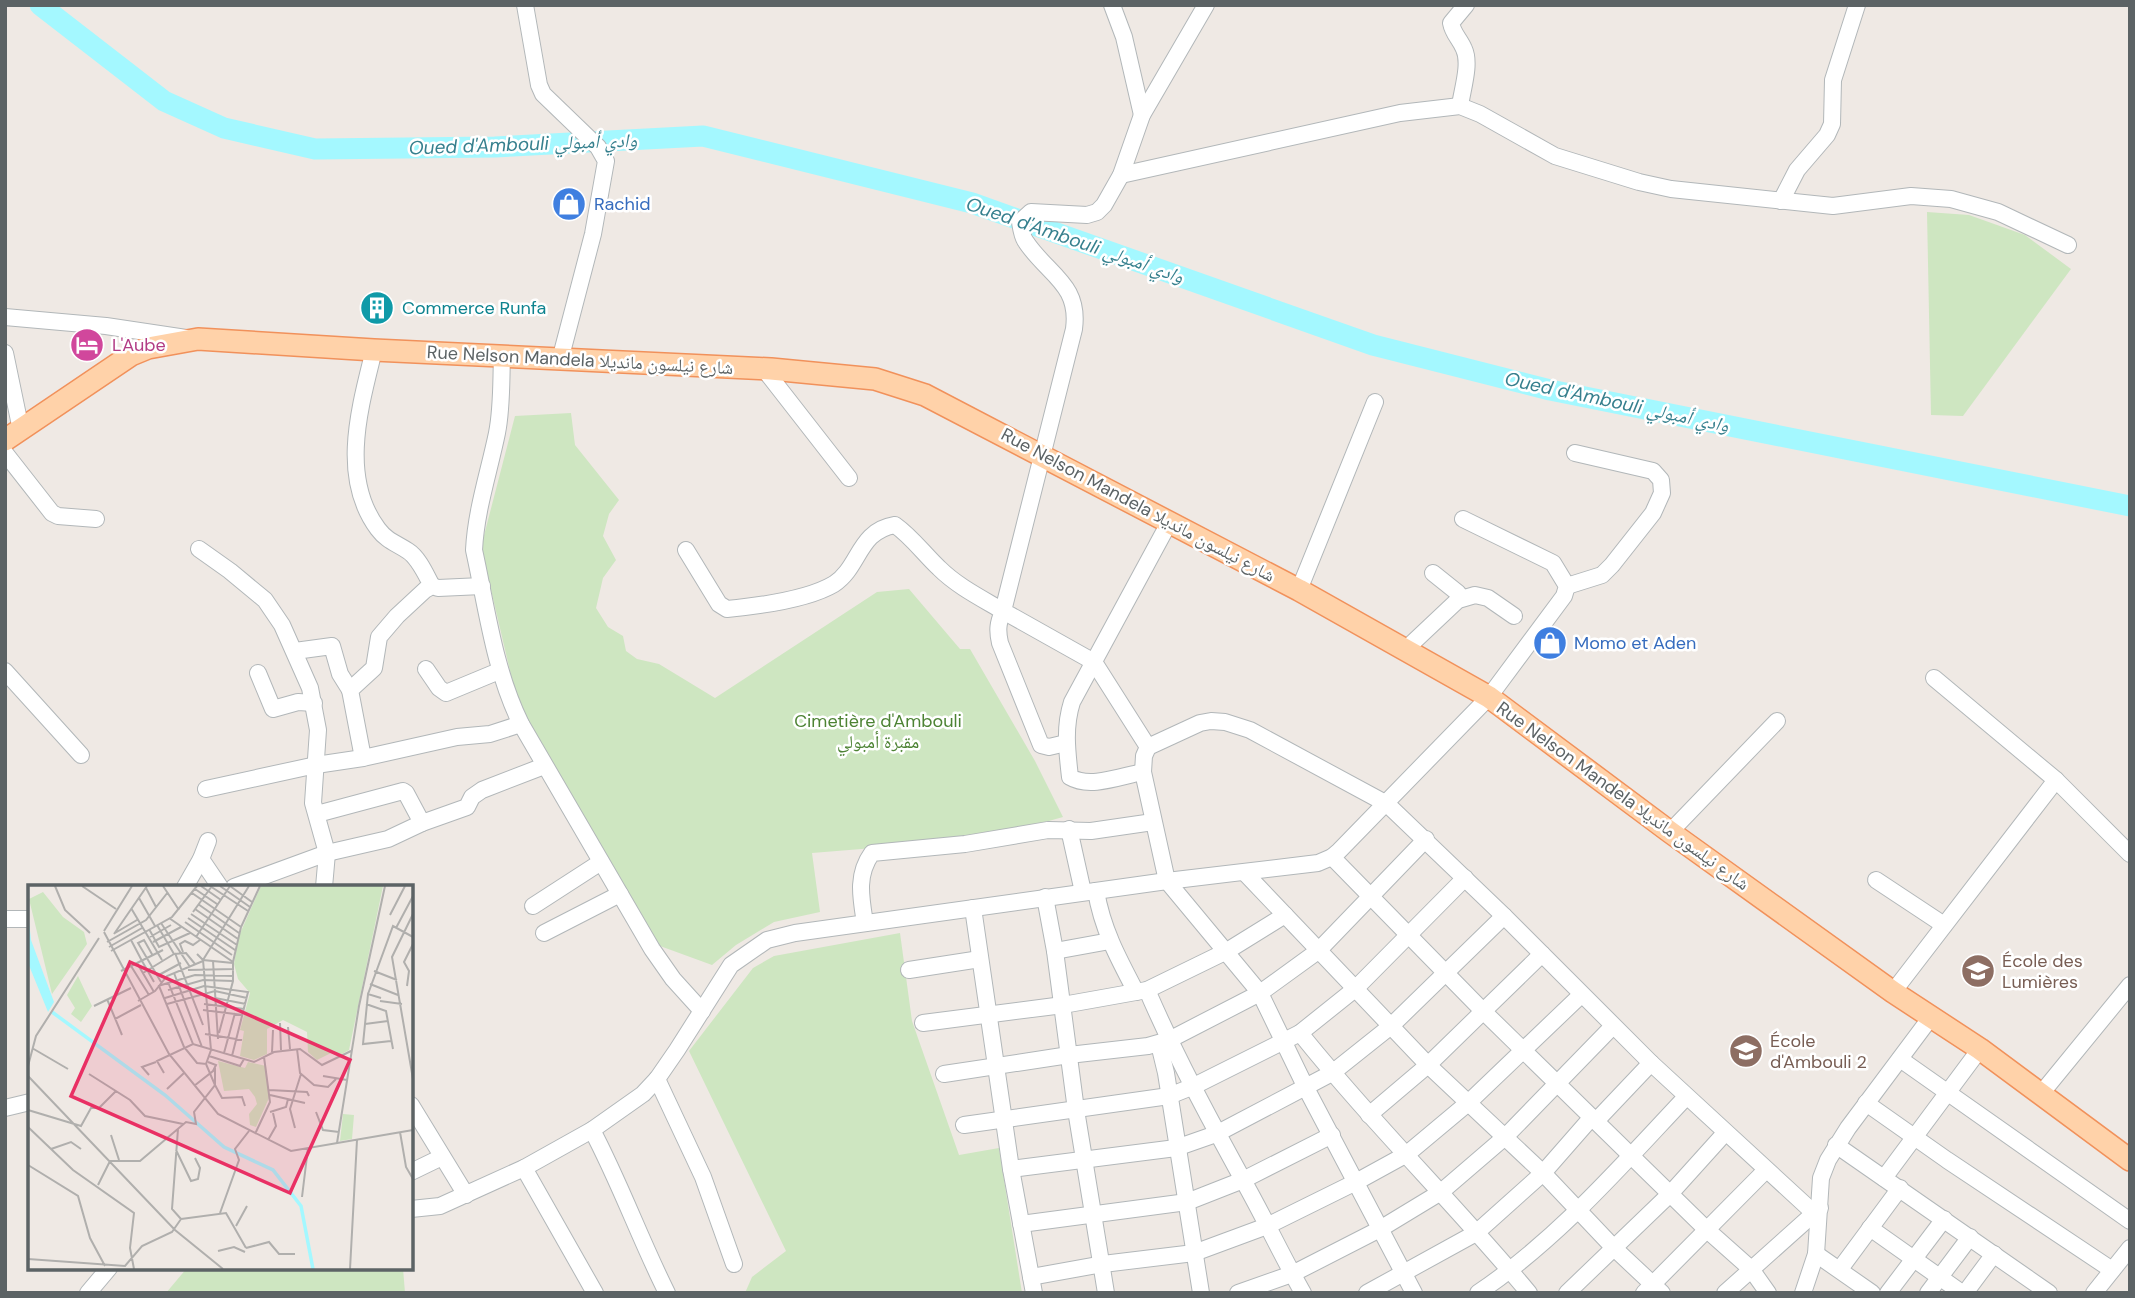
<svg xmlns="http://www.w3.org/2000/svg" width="2135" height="1298" viewBox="0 0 2135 1298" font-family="'DM Sans','Noto Naskh Arabic',sans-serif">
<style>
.green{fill:#cee6c1}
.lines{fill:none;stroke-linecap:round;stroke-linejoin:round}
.river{stroke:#a4f8ff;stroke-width:21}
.minor-casing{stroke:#b2b7b9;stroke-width:18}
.major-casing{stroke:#f1915b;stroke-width:24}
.minor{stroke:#fff;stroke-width:16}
.major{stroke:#ffd2a9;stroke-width:21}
.labels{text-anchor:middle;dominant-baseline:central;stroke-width:5;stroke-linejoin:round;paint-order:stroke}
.shop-label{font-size:18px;fill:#366cbe;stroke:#fff;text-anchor:start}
.culture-label{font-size:18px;fill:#0d838f;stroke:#fff;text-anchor:start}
.hotel-label{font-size:18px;fill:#b23c85;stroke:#fff;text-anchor:start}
.street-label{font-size:18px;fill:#5c6365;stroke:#fff}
.park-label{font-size:18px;fill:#4d8334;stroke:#fff}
.education-label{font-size:18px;fill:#785e54;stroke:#fff;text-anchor:start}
.water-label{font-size:19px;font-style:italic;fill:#36808e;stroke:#fff}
.inset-river{fill:none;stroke:#a4f8ff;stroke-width:3.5}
.inset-road{fill:none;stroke:#b0afad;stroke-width:2}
.view{fill:#e93064;fill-opacity:0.15;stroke:#e93064;stroke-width:3.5}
.inset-edge{fill:none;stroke:#5c6365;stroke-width:3.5}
</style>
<rect width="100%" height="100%" fill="#efe9e4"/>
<!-- green -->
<g class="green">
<polygon points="1927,212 1969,215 2025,235 2071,269 1963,416 1931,415"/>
<polygon points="571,413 575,445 619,500 609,514 603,536 616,560 603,578 596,608 608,627 623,636 626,651 637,659 659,664 715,698 877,592 909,589 960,649 970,649 1035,761 1063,817 985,839 812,853 820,912 774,922 736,945 712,965 660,946 517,701 481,547 515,416"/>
<polygon points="900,933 912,1021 959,1155 999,1148 1022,1293 745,1293 752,1277 786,1251 689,1051 753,968 774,956"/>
<polygon points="187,1268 403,1268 405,1293 166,1293"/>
</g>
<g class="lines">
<!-- river -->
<polyline class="river" points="40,5 164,101 224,128 315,149 495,147 703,136 972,203 1373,345 1550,390 2130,506"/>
<!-- minor casing -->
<g class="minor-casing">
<g id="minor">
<polyline points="525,5 539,85 543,94 598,147 606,161 593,234 560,360"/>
<polyline points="1112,5 1124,37 1142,115"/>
<path d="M1460,106C1462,90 1471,64 1464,49C1460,39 1453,34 1451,23L1466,5"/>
<polyline points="1121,175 1400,113 1460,106 1480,114 1555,156 1639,182 1671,189 1833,206 1911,196 1951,199 1998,212 2068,245"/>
<polyline points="1781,201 1797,170 1827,135 1832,124 1833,80 1857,5"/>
<polyline points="5,317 106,326 186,338"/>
<path d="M374,350C360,407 339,477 378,529C387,541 396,543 408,551C419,558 426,575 432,586"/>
<polyline points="5,353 21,430"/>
<path d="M502,357C501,383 502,408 497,433C489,472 476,510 474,550C487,609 494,669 521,724L652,949L673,979L702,1011"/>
<polyline points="764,369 849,478"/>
<polyline points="5,453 52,513 58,516 96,519"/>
<polyline points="199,549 230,571 265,600 282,625 310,688 318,730 313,803 327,853 324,887"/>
<path d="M686,550L719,604L727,609C758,606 807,600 834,584C860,567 858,531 895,525C912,537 924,554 939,568C957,586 981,598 1003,611C998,623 997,630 1000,643L1041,745L1049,747L1066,743"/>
<polyline points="1433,573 1458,593 1458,600"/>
<polyline points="1567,586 1602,575 1612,565 1653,513 1662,493 1661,480 1653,471 1575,453"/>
<polyline points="1299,590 1375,402"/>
<polyline points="1406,649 1458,600 1475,595 1488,598 1514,616"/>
<polyline points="295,651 332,646 340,674 350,690"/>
<polyline points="426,669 439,688 446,693 499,671"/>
<polyline points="5,671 81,755"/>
<polyline points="258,673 273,709 298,702 314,703"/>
<polyline points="1934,678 2056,780 2130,854"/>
<path d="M1148,747L1094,662L1003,611L1074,329C1080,284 1048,275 1026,242C1022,237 1021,228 1020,222L1031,212L1087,215L1097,212L1104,205L1121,175L1142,115L1206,5"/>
<polyline points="363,758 350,690 374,668 379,637 397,616 425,590 432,586 438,588 482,586"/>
<path d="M1143,772C1121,776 1090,789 1070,777C1067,751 1064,727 1072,702L1170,521"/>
<polyline points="206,789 316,765 363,758 457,737 490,734 521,724"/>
<polyline points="317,814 403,791 406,793 422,823"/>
<polyline points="1069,829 1083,892"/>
<polyline points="1670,832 1777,721"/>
<polyline points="1332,857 1483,1011 1706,1229 1751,1269 1768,1293"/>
<polyline points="201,859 220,887"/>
<polyline points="1245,873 1428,1065 1543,1173 1614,1248 1662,1293"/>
<polyline points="1876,880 1944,925"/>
<polyline points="185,887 201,859 208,841"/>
<polyline points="234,887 327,853 388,839 422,823 467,807 472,797 482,790 544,766"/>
<path d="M1096,891C1102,928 1118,958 1136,992"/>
<polyline points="1045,897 1055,951 1076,1110 1106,1293"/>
<polyline points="533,906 601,862"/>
<polyline points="973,908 1011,1169 1034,1293"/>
<polyline points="5,919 30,919"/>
<path d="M865,923C861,898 856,875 872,853L965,844L1048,830L1091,831L1153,822"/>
<polyline points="544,933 620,894"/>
<polyline points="1055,951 1110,941"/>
<polyline points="909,970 980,959"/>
<path d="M1147,990C1175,1055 1209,1118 1243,1180C1264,1217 1282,1256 1303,1293"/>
<polyline points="1893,992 2056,780"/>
<polyline points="923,1023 1063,1005 1147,990 1227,951 1285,915"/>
<path d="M1300,1033C1372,1123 1455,1204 1529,1293"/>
<polyline points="1159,1044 1166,1073 1201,1293"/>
<polyline points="1900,1059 2130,1221"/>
<polyline points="944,1074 1069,1055 1148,1046 1169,1040 1260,993 1318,951 1426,839"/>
<polyline points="657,1079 703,1177 734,1264"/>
<polyline points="2040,1095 2130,985"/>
<polyline points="1866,1103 1947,1160 2112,1270"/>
<polyline points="411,1105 466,1195"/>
<polyline points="5,1108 30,1102"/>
<polyline points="1369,1115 1428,1065 1542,954"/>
<polyline points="1596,1121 1651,1063"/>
<polyline points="964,1125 1169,1096 1194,1086 1300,1033 1355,989 1465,878"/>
<path d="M592,1130C620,1183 640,1239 667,1293"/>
<polyline points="1836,1145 2049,1293"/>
<polyline points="524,1168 595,1293"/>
<polyline points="1011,1169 1176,1148 1216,1134 1332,1073 1391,1026 1504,916"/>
<polyline points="411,1172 442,1157"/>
<polyline points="1884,1178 1980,1049"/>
<polyline points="411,1209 440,1206 524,1168 592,1130 643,1094 657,1079 677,1050 731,965 767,940 795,933 1167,881 1318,863 1332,857 1339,851 1489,697 1564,596 1567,586 1553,563 1463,519"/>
<polyline points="1021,1224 1187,1202 1243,1180 1332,1135"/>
<polyline points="1870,1228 1962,1293"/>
<polyline points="1816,1254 1872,1293"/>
<polyline points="1840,1269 1900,1188"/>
<polyline points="1031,1277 1103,1264 1194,1253 1267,1226 1356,1182 1407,1154 1468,1103 1581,995"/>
<polyline points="88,1293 109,1268"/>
<polyline points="1238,1293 1292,1274 1380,1229 1441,1192 1505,1137 1613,1026"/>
<polyline points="1367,1293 1476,1233 1543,1173 1592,1117"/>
<polyline points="1414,1293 1306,1088 1260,993 1167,881 1143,772 1144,756 1148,747 1200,723 1211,721 1225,722 1250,730 1387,804 1504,916 1651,1063 1814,1213"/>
<path d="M1478,1293C1558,1239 1621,1166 1686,1097"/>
<polyline points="1567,1293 1670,1194 1725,1133"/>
<polyline points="1644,1293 1766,1170"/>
<polyline points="1725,1293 1820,1208"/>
<polyline points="1803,1293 1816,1254 1821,1178 1828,1160 1848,1128 1931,1017"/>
<polyline points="1888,1293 1944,1219"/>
<polyline points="1928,1293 1970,1237"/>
<polyline points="1965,1293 1994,1254"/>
<polyline points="2094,1293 2130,1248"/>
</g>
</g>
<!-- major casing -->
<g class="major-casing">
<polyline id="major" points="5,440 131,355 148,348 198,339 374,350 771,369 875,379 925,395 1299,590 1489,697 1670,832 1893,992 1980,1049 2130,1160"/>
</g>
<!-- minor -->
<use href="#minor" class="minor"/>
<!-- major -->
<use href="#major" class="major"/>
</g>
<!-- icons -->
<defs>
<g id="shop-disc" transform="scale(1.75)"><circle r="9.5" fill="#3f7fe0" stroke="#fff"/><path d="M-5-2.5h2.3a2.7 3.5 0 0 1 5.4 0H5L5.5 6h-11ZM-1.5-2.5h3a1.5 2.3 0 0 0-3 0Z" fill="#fff"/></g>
<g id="building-disc" transform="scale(1.75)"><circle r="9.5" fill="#0f9aa8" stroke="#fff"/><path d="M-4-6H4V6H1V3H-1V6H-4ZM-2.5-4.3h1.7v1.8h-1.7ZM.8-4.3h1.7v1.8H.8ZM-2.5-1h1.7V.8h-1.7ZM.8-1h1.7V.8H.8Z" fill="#fff"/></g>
<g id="hotel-disc" transform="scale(1.75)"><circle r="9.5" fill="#d1479c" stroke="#fff"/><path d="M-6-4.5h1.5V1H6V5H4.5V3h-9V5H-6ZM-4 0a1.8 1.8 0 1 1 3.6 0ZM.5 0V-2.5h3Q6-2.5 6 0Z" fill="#fff"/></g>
<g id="school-disc" transform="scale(1.75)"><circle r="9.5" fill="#8d6e63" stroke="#fff"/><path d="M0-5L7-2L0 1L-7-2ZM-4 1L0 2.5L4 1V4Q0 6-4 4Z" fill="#fff"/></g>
</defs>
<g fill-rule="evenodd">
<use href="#shop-disc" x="569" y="204"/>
<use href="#building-disc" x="377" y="308"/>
<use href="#hotel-disc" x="87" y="345"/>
<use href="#shop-disc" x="1550" y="643"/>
<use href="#school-disc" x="1978" y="971"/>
<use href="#school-disc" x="1746" y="1051"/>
</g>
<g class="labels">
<!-- shop labels -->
<g class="shop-label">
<text x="594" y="204">Rachid</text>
<text x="1574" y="643">Momo et Aden</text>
</g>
<!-- culture labels -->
<g class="culture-label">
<text x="402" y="308">Commerce Runfa</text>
</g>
<!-- hotel labels -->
<g class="hotel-label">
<text x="112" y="345">L'Aube</text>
</g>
<!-- street labels -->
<g class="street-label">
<text transform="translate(580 360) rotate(3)">Rue Nelson Mandela شارع نيلسون مانديلا</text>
<text transform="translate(1138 505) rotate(28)">Rue Nelson Mandela شارع نيلسون مانديلا</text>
<text transform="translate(1623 796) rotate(36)">Rue Nelson Mandela شارع نيلسون مانديلا</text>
</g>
<!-- park labels -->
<g class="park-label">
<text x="878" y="721">Cimetière d'Ambouli<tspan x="878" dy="21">مقبرة أمبولي</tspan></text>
</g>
<!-- education labels -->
<g class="education-label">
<text x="2002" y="961">École des<tspan x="2002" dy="21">Lumières</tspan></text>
<text x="1770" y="1041">École<tspan x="1770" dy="21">d'Ambouli 2</tspan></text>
</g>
<!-- water labels -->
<g class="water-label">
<text transform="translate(523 144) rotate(-2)">Oued d'Ambouli وادي أمبولي</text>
<text transform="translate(1075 240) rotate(19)">Oued d'Ambouli وادي أمبولي</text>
<text transform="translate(1617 402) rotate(12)">Oued d'Ambouli وادي أمبولي</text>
</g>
</g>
<!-- overview -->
<g transform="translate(28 885)">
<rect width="385" height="385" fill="#efe9e4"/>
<path d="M233,1H355L321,165L310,171L305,167L289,175L280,167L279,147L255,135L239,144V169L226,175L212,171L216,146L212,145L222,108L210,94L206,79L210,53ZM15,7L35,32L56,47L59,59L24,109L1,14ZM50,91L64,121L53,137L43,129L47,123L39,110ZM190,176L217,183L220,177L238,181L241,213L228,242L222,240L221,229L229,219L227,212L221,204L196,206ZM315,229L326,230L324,254L312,256Z" fill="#cee6c1"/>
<path d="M0,27L3,55L26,117L20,127L0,78Z" fill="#a4f8ff"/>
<path class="inset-river" d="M24,127L137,210L196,262L245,285L273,321L285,384"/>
<path class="inset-road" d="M27,1L37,25L62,48M54,1L88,24M135,1L151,25M173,1L193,15M182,1L220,26M192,1L222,22M202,1L224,17M118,3L128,22M167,4L189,19M164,8L213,42M111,13L127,41M170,19L211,48M103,23L134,75M167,24L210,54M165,27L184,1M163,29L209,60M385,29L364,72L385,194M362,30L377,1M141,33L205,77V96L191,148M160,33L207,65M157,37L204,70M133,38L162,82M129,40L146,69L158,68L167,79M368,43L385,11M121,44L131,62L162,48M76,46L104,1M76,47L141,169L190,229L263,266L385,245M87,48L109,35M86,49L119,1M122,52L143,40M168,52L202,1M103,55L114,76M79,57L118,35L140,7M125,57L153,42M81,62L114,43M83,66L144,32L169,1M155,67L152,59L157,56L165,60L172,55M147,68L175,140M169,69L175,75L205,78M125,71L116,55L110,58L133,97M114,76L126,97M185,76L190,154M205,77L213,42L232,1M109,78L126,107M103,81L121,110M160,85L206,84M93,86L135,65M346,86L369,95M115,88L146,69M146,88L174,162M129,91L153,78M140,97L165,159M342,99L370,110M130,101L167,90L206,91M131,101L156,162L169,178L178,179L183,165L175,75L221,1M379,101L381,86L376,77L385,59M140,105L175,95L205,96M340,109L365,41L385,52M137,113L176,101L220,107L204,171M187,113L218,119M353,113L340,109L335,159L363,156M79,114L94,150M110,116L127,106L139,91L175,76M352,116L374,119M139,119L187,106L219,113M176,119L216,124M338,119L358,126L365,164M66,121L103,103M175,125L215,130M87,134L113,120M252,138L253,165M337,139L360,136M260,142L262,164M177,149L214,155M4,163L40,184M269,164L272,188L286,200L300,202L308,194M244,167L245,145M196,168L207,128M181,171L212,181L216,174M0,181L8,151L71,53M187,183V200L194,213L214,212L217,221M136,188L129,176L165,159L226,177L246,167L272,164L294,180L323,166M61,189L102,215L117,231L155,239M121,190L114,182L128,177M0,191L147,345L195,384M295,191L319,195M166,201L185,186L188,180L180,177M139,204L156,188M241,205L279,207L281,211M242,210L277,218M0,225L53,241L63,223H71L88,206M242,227L258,222L260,214M288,227L295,245L311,247M0,242L45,285L106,328L102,363L106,384M267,243L262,224L273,189M150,244L144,324L153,334M372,247L378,282L385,294M227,249L242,217L236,172M83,250L91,275M240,255L248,241L245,228M309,258L331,121L357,1M23,264L43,257L53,264M148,265L163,296L170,294L172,283L167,273M0,280L50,311L62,353L77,381M70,300L82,276H112L158,237L168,239L166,227L187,200L178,179M274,312L280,263M192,328L211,275L207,264L221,246M153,334L198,328L218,363M208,341L219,321M218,363L241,357L251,369H267M190,366L206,362L217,367M0,374L97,381L114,361L144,347L153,334M322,384L329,255"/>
<path class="view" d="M102,77L322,175L262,308L43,211Z"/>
<rect width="385" height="385" class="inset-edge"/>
</g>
<!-- border -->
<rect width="2135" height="1298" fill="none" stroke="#5c6365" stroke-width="14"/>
</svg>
